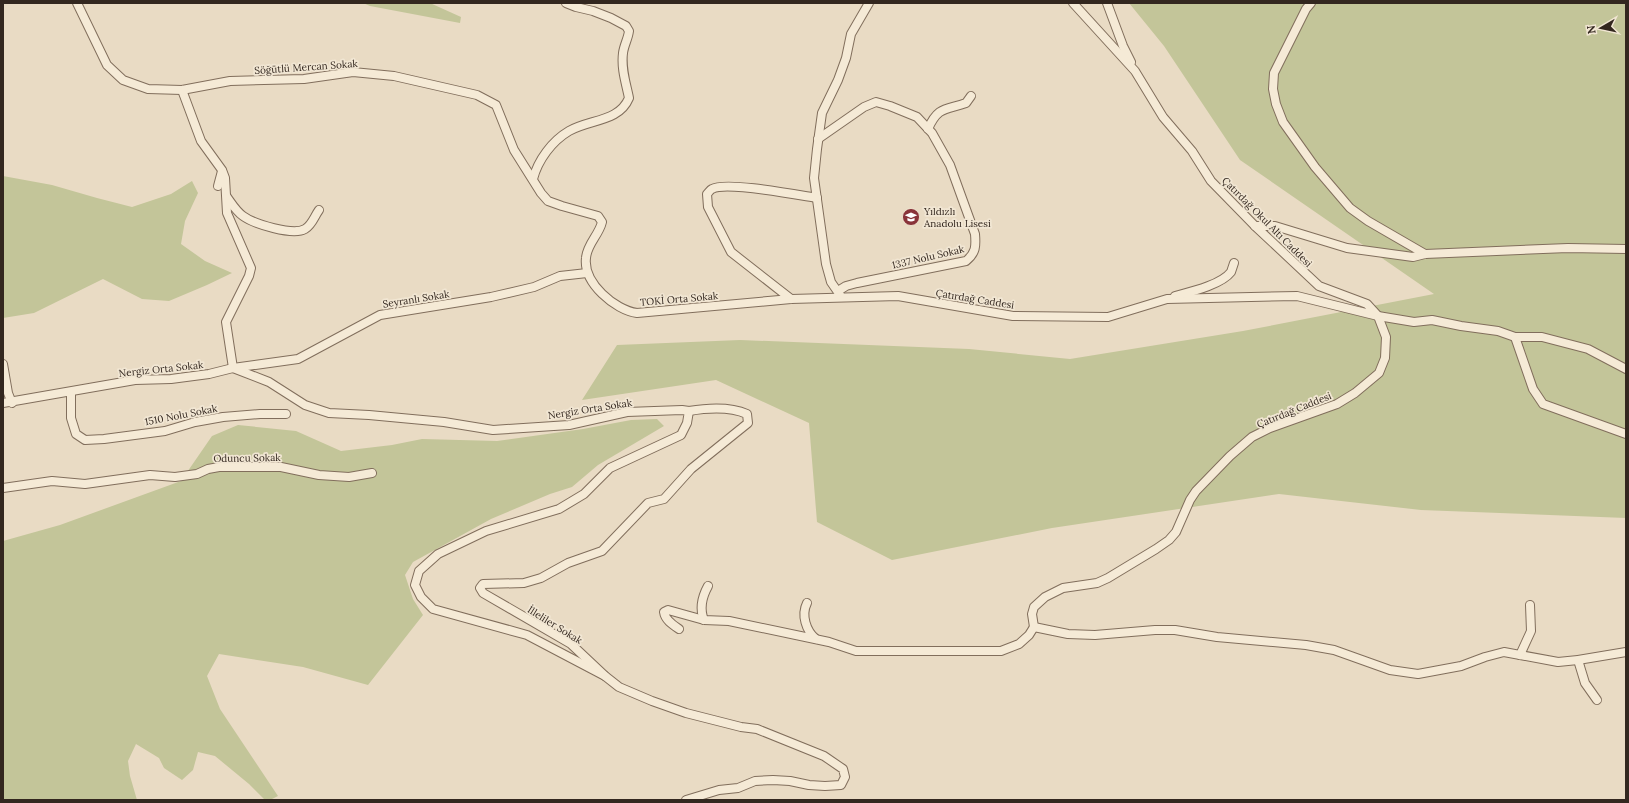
<svg xmlns="http://www.w3.org/2000/svg" width="1629" height="803" viewBox="0 0 1629 803" font-family="Lora,serif">
<style>
.green{fill:#c3c599}
.lines{fill:none;stroke-linecap:round;stroke-linejoin:round}
.minor-casing{stroke:#816e5c;stroke-width:10}
.minor{stroke:#f5ead6;stroke-width:8}
.labels{text-anchor:middle;dominant-baseline:central;stroke-width:3.5;stroke-linejoin:round;paint-order:stroke}
.street-label{font-size:10px;fill:#33271f;stroke:#f1e6d3}
.poi-label{font-size:10px;fill:#33271f;stroke:#f1e6d3;text-anchor:start}
</style>
<rect width="100%" height="100%" fill="#e9dbc4"/>
<!-- green -->
<g class="green">
<polygon points="363,3 430,3 461,17 460,23 370,6"/>
<polygon points="1129,3 1626,3 1626,518 1421,510 1279,494 1052,528 892,560 817,522 809,423 716,380 582,400 617,345 740,340 969,349 1070,359 1243,331 1434,294 1240,160 1164,46"/>
<polygon points="3,176 52,185 97,198 132,207 171,194 192,181 198,193 185,221 181,244 205,261 232,273 207,285 169,301 142,299 103,279 34,313 3,318"/>
<polygon points="657,419 664,426 598,465 572,487 550,494 491,519 413,562 405,575 413,599 423,615 368,685 303,667 219,654 207,676 220,709 278,796 270,800 265,800 249,784 215,756 198,752 193,770 182,780 164,768 159,758 136,744 128,761 130,776 137,800 3,800 3,541 60,525 181,481 212,436 238,425 296,431 341,451 392,445 422,439 497,441 583,429 631,420"/>
</g>
<g class="lines">
<!-- minor casing -->
<g class="minor-casing">
<g id="minor">
<path d="M77,3L107,65L123,80L148,89L182,90L230,81L304,79L353,72L394,76L477,95L496,105L514,150L541,193L548,201L562,206L598,216L602,222C599,235 587,244 586,258C583,283 615,310 637,313L791,299L898,296L1013,316L1108,317L1167,299L1297,296L1378,316L1414,322L1432,320L1461,326L1498,331L1515,337H1542L1588,349L1626,369"/>
<polyline points="1107,3 1123,46 1131,62"/>
<polyline points="1311,3 1306,9 1274,73 1273,89 1276,104 1283,122 1315,167 1350,208 1368,221 1425,254"/>
<polyline points="182,90 201,141 222,170 225,178 227,213 251,268 249,276 226,322 233,368"/>
<path d="M928,129C938,106 946,110 966,103L971,96"/>
<path d="M818,139L864,107L876,102L890,106L917,117L932,133L950,165L975,234C976,246 976,253 966,261L857,283L846,286L838,291"/>
<path d="M533,179C538,160 552,141 569,131C590,119 619,122 629,98C626,83 621,69 623,53C624,45 628,39 629,31L626,26L611,18L593,11L576,7L566,3"/>
<polyline points="218,186 222,171"/>
<path d="M227,197C232,204 236,211 243,216C254,224 293,236 305,229C312,225 314,217 319,210"/>
<polyline points="1255,226 1275,226 1347,248 1413,257 1425,254 1568,248 1626,249"/>
<polyline points="840,295 831,282 826,264 814,178 817,149 822,113 838,80 846,58 851,34 869,3"/>
<path d="M1175,296C1190,292 1221,285 1231,272C1232,269 1233,266 1234,263"/>
<path d="M791,299L731,252L708,207L707,194C709,192 710,190 712,189C726,181 798,195 817,198"/>
<polyline points="1515,337 1533,389 1543,404 1626,434"/>
<polyline points="3,364 8,393 12,403"/>
<polyline points="233,368 269,382 305,405 329,413 369,415 444,422 493,430 569,425 627,412 682,410 689,411 687,423 681,435 610,468 584,494 559,509 486,531 438,554 419,571 415,585 421,597 433,609 527,635 605,676"/>
<polyline points="71,393 71,418 76,434 85,440 104,439 165,431 195,422 223,417 260,414 286,414"/>
<polyline points="3,403 135,380 171,379 209,374 233,368 298,359 380,315 491,297 534,287 560,276 587,273"/>
<polyline points="3,488 52,481 85,484 150,475 175,477 197,474 208,469 219,467 281,467 319,475 349,477 372,473"/>
<path d="M807,603C801,615 806,631 816,639"/>
<path d="M704,620C699,608 702,597 708,586"/>
<polyline points="1034,627 1032,614 1034,607 1045,597 1063,588 1097,583 1108,578 1156,549 1169,540 1176,532 1190,500 1196,491 1230,456 1252,437 1270,428 1337,404 1355,393 1379,373 1385,358 1386,337 1378,316 1367,304 1319,286 1255,226 1211,181 1192,151 1163,117 1135,71 1073,3"/>
<polyline points="1034,627 1068,634 1095,635 1155,630 1175,630 1217,637 1306,645 1334,650 1390,670 1418,674 1461,666 1485,657 1504,652 1558,662 1578,660 1626,652"/>
<path d="M679,629C673,625 665,620 664,612L668,610L704,620L729,621L829,642L856,651H1001L1019,644L1029,635L1034,627"/>
<polyline points="1520,655 1531,631 1530,605"/>
<polyline points="1578,660 1585,683 1597,700"/>
<path d="M686,800L719,790L738,788L755,781L773,780L790,781L809,785L825,786L841,785L845,777L843,769L824,756L757,729L741,727L686,713L652,701L619,687L605,676L571,644L483,593L480,588L483,584L524,583L541,578L568,563L602,551L648,503L664,499L691,469L748,423L747,414C729,406 707,408 689,411"/>
</g>
</g>
<!-- minor -->
<use href="#minor" class="minor"/>
</g>
<!-- icons -->
<defs>
<g id="school-disc" transform="scale(0.9)"><circle r="9.5" fill="#893339" stroke="#f1e6d3"/><path d="M0-5L7-2L0 1L-7-2ZM-4 1L0 2.5L4 1V4Q0 6-4 4Z" fill="#fff"/></g>
</defs>
<g fill-rule="evenodd">
<use href="#school-disc" x="911" y="217"/>
</g>
<g class="labels">
<!-- street labels -->
<g class="street-label">
<text transform="translate(306 67) rotate(-4)">Söğütlü Mercan Sokak</text>
<text transform="translate(1267 222) rotate(45)">Çatırdağ Okul Altı Caddesi</text>
<text transform="translate(928 257) rotate(-13)">1337 Nolu Sokak</text>
<text transform="translate(416 299) rotate(-9)">Seyranlı Sokak</text>
<text transform="translate(679 299) rotate(-5)">TOKİ Orta Sokak</text>
<text transform="translate(975 299) rotate(9)">Çatırdağ Caddesi</text>
<text transform="translate(161 369) rotate(-6)">Nergiz Orta Sokak</text>
<text transform="translate(590 409) rotate(-9)">Nergiz Orta Sokak</text>
<text transform="translate(1294 410) rotate(-22)">Çatırdağ Caddesi</text>
<text transform="translate(181 415) rotate(-11)">1510 Nolu Sokak</text>
<text transform="translate(247 458) rotate(-1)">Oduncu Sokak</text>
<text transform="translate(555 625) rotate(32)">İlleliler Sokak</text>
</g>
<!-- poi labels -->
<g class="poi-label">
<text x="924" y="211">Yıldızlı<tspan x="924" dy="12">Anadolu Lisesi</tspan></text>
</g>
</g>
<!-- border -->
<rect width="1629" height="803" fill="none" stroke="#33271f" stroke-width="8"/>
<!-- north arrow -->
<g transform="translate(1601 28) rotate(261)" stroke="#f1e6d3" stroke-width="3" paint-order="stroke">
<path d="M0-3L7 15L0 10L-7 15Z" fill="#33271f"/>
<text y="-6" font-size="11" font-weight="bold" text-anchor="middle" fill="#33271f">N</text>
</g>
</svg>
